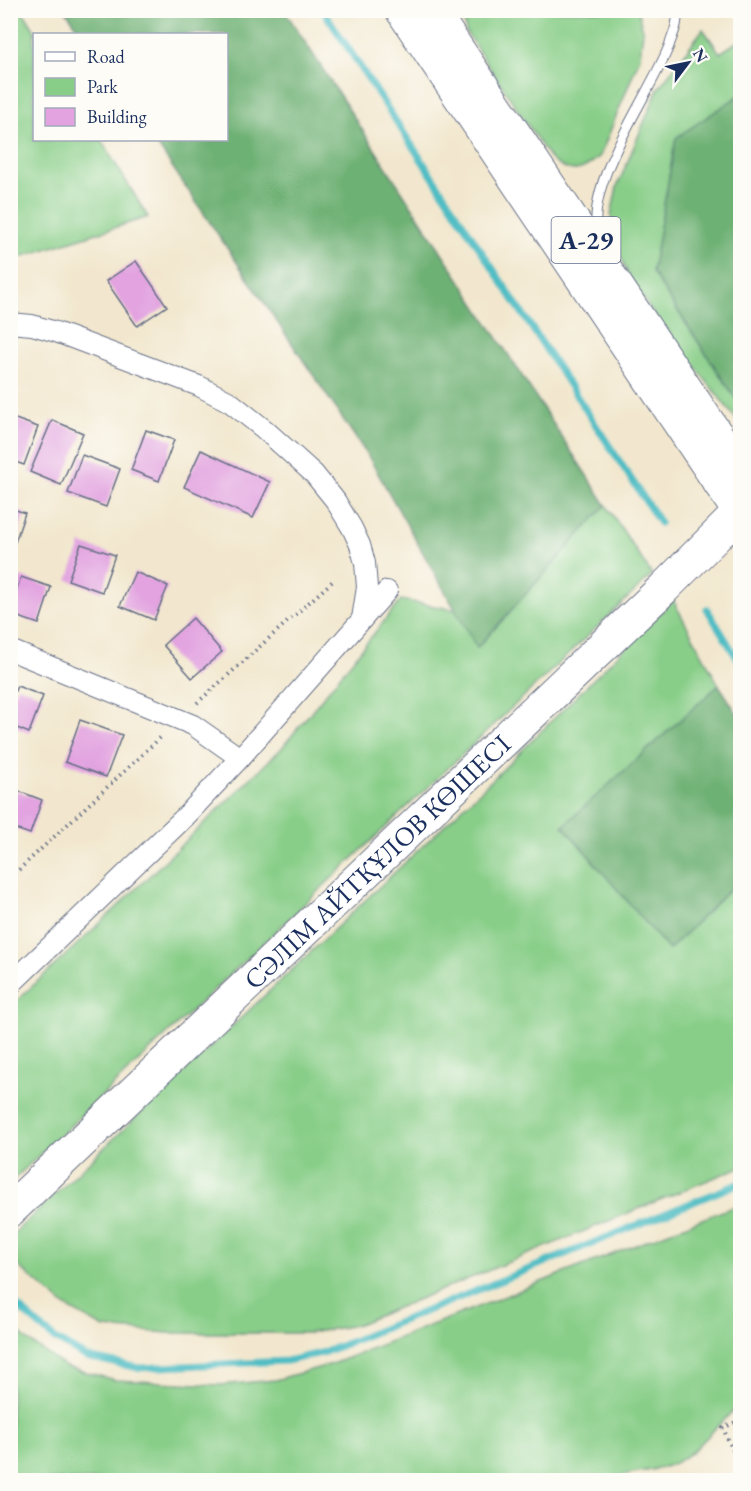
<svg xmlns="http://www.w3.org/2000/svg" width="751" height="1491" viewBox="0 0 751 1491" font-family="'EB Garamond',serif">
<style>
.green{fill:#88ce88;stroke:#527e73;stroke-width:1.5}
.forest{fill:#6eb174;stroke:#447069;stroke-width:1.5}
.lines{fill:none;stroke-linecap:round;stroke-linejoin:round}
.stream{stroke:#4fbdc4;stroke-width:7}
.building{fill:#e2a3e0}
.lane-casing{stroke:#666f85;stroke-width:11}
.street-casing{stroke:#666f85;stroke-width:22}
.highway-casing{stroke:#666f85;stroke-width:35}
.path{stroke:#666f85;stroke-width:4;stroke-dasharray:1.5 4.5;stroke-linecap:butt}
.lane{stroke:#fff;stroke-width:9}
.street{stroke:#fff;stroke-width:20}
.highway{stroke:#fff;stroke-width:33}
.labels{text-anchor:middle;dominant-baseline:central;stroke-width:5;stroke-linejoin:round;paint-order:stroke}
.shield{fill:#fdfcf7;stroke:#5f6c8c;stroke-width:1.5}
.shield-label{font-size:26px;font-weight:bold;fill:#1b2f5e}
.street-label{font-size:27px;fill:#1b2f5e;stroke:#fdfcf7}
</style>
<rect width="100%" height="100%" fill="#fdfcf7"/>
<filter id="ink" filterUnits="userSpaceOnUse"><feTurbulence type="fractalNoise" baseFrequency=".0167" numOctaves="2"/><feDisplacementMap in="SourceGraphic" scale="12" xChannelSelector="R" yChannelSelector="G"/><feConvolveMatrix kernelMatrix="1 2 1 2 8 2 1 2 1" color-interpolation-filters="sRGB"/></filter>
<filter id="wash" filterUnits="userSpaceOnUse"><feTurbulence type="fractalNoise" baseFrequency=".008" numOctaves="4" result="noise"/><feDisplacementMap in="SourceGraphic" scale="24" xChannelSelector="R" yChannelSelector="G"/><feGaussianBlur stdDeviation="1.35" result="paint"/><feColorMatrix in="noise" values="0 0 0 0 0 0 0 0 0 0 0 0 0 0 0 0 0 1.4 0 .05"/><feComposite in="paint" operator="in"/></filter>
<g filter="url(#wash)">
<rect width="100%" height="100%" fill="#f2e7ce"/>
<!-- green -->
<g class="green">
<polygon points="22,10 37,34 34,34 34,140 101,140 148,217 11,260 10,11"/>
<path d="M462,10L638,11L643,31L640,57L600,156C582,173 571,175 551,160L466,32Z"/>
<polygon points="703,29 720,53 740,40 740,95 676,138 652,272 740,405 740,424 650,309 630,278 615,244 611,215 617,187 658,89"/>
<polygon points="606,505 652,575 11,1182 11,1006 114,910 281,749 401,600 456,610 478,647"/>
<polygon points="673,600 719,685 564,826 669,950 740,879 740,1167 356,1325 309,1333 168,1333 104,1328 66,1307 11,1260 11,1236 492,780"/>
<path d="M740,1204V1406C720,1420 706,1442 686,1456C663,1474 632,1469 607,1480H11V1326L27,1340L66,1367L115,1380L220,1385L275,1380L332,1364Z"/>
</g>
<!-- forest -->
<g class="forest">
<polygon points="66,11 285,11 606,505 477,648 368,456 154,140 226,140 226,34 82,34"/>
<polygon points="740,95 740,405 652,272 676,138"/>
<polygon points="719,685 740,718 740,879 669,950 563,826"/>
</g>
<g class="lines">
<!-- stream -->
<g class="stream">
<polyline points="323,10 660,523"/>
<polyline points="707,609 740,663"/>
<polyline points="10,1300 55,1339 86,1357 139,1368 287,1361 325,1352 355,1340 740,1183"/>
</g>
</g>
<g id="blocks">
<!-- building -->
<g class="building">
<polygon points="136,261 167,306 137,326 106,281"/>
<polygon points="10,417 38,427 24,465 10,460"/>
<polygon points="52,420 83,433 61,485 30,472"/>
<polygon points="146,430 174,440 159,481 131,470"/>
<polygon points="201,450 270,482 253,518 184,487"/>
<polygon points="82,455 120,469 106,507 68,493"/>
<polygon points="10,508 25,513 11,554 10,554"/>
<polygon points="81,544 115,555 102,592 68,580"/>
<polygon points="135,572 168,586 154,620 120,606"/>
<polygon points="21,577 51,587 39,624 10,614 10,608"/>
<polygon points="193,618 222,652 192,678 163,645"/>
<polygon points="17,686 43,696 29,733 10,725 10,703"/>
<polygon points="80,720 122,735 106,777 65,762"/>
<polygon points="16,790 42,800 30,834 10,827 10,806"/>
</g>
</g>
</g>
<g filter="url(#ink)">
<use href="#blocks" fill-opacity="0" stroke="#666f85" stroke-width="1.5"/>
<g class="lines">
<!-- lane casing -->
<g class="lane-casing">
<path id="lane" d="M598,237C583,184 649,97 669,46C673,34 679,23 677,10"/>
</g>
<!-- street casing -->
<g class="street-casing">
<g id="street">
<polyline points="10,323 32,325 56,332 199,386 230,402 264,429 314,474 335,500 352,528 360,545 365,563 367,587 362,619"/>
<polyline points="10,650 193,725 240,758"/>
<polyline points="10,985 185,817 240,758 387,591"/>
</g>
</g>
<!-- highway casing -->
<g class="highway-casing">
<g id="highway">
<polyline points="402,10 740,513"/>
<polyline points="431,10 740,470"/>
<path id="s1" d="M10,1210L663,589L740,512"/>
</g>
</g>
<!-- path -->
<g class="path">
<polyline points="197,703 335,579"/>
<polyline points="10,878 163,735"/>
<polyline points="740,1420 723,1428 740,1466"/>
</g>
<!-- lane -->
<use href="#lane" class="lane"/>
<!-- street -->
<use href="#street" class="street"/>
<!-- highway -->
<use href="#highway" class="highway"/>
</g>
</g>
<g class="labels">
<!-- shield labels -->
<rect class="shield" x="551.5" y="217" width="69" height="46" rx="4.5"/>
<g class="shield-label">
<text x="586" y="240">A-29</text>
</g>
<!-- street labels -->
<g class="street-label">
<text stroke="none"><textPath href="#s1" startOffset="506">СӘЛІМ АЙТҚҰЛОВ КӨШЕСІ</textPath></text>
</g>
</g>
<!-- margin -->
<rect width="751" height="1491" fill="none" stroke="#fdfcf7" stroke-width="36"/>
<!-- legend -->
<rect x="33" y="33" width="195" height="108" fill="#fdfcf7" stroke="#a3aaba" stroke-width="1.5"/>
<rect x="45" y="52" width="30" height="9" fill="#ffffff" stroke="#a3aaba" stroke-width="1.5"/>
<text x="87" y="63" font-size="18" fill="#1b2f5e">Road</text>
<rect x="45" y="78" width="30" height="18" fill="#88ce88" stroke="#a3aaba" stroke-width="1.5"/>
<text x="87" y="93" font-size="18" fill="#1b2f5e">Park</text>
<rect x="45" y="108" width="30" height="18" fill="#e2a3e0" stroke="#a3aaba" stroke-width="1.5"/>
<text x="87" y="123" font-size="18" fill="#1b2f5e">Building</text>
<!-- north arrow -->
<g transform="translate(688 63) rotate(58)" stroke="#fdfcf7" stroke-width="4.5" paint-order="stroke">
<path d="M0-4.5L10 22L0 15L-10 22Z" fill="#1b2f5e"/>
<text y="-9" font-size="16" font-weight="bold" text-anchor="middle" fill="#1b2f5e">N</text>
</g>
</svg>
